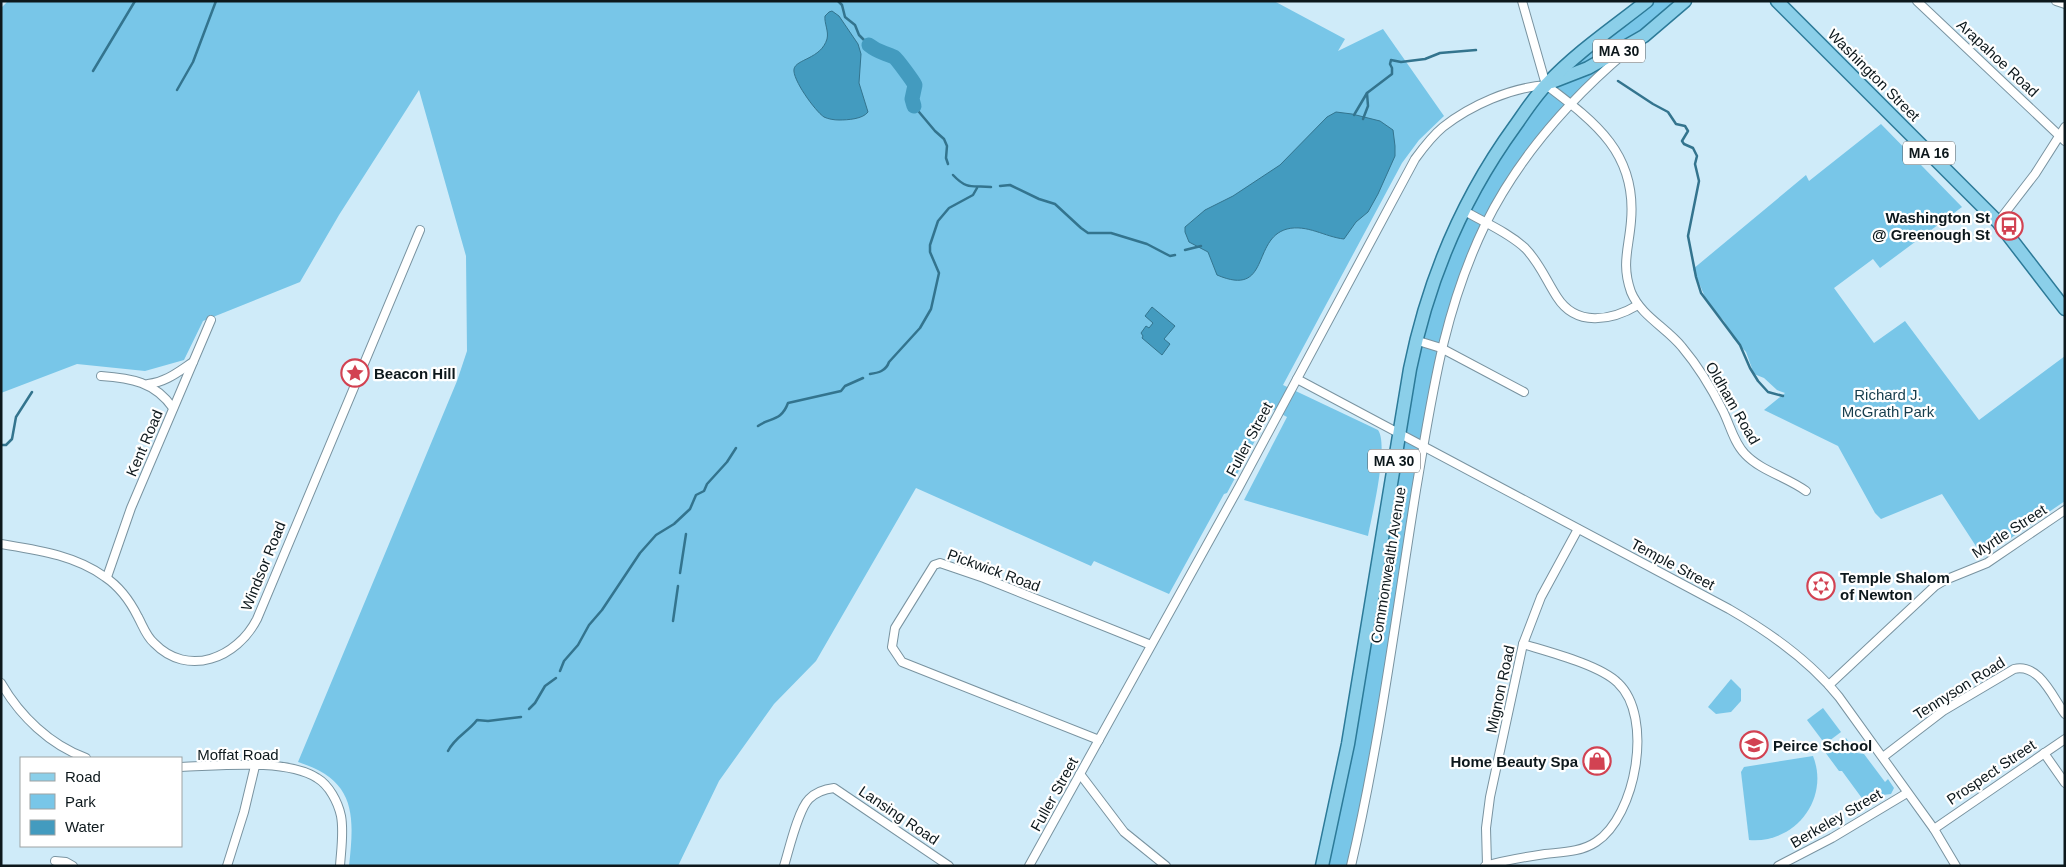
<svg xmlns="http://www.w3.org/2000/svg" width="2066" height="867" viewBox="0 0 2066 867" font-family="Helvetica,sans-serif">
<style>
.green{fill:#78c6e8}
.water{fill:#439bbf;stroke:#33748e}
.lines{fill:none;stroke-linecap:round;stroke-linejoin:round}
.stream{stroke:#33748e;stroke-width:2.5}
.river{stroke:#439bbf;stroke-width:15}
.minor-casing{stroke:#7993a0;stroke-width:10}
.primary-casing{stroke:#2c7a98;stroke-width:15}
.minor{stroke:#fff;stroke-width:8}
.primary{stroke:#8bcfe9;stroke-width:12}
.labels{text-anchor:middle;dominant-baseline:central;stroke-width:4.5;stroke-linejoin:round;paint-order:stroke}
.shield{fill:#fff;stroke:#565d60;stroke-width:1}
.shield-label{font-size:14px;font-weight:bold;fill:#0d181c}
.street-label{font-size:15px;fill:#0d181c;stroke:#fff}
.poi-label{font-size:15px;font-weight:bold;fill:#0d181c;stroke:#fff;text-anchor:start}
.park-label{font-size:15px;fill:#163d4d;stroke:#fff}
</style>
<rect width="100%" height="100%" fill="#cfebf9"/>
<!-- green -->
<g class="green">
<path d="M8,1H1274L1345,39L1338,51L1383,29L1444,116L1419,140L1402,163L1283,385L1378,430C1389,445 1372,515 1368,536L1244,500L1287,417L1272,409L1227,493L1224,494L1169,594L1094,561L1091,566L916,488L816,661L774,704L719,781L678,866H349C355,813 355,780 298,762L457,381L467,351L466,256L419,90L339,215L300,282L203,321L184,360L145,371L77,364L1,393V8Z"/>
<polygon points="1647,1 1689,1 1644,36 1553,122 1486,223 1446,328 1351,866 1322,866 1384,518 1439,264 1530,106"/>
<polygon points="1881,124 1962,207 1880,268 1873,259 1834,288 1874,343 1905,321 1979,420 2065,356 2065,501 1983,557 1942,494 1881,519 1875,513 1838,446 1764,410 1785,393 1777,390 1764,378 1754,374 1746,352 1733,338 1724,321 1708,304 1693,269 1806,175 1809,181"/>
<polygon points="1731,679 1741,689 1741,701 1731,712 1716,714 1708,707"/>
<polygon points="1823,708 1841,732 1825,744 1807,720"/>
<polygon points="1846,738 1857,753 1864,754 1885,782 1888,779 1894,788 1891,794 1883,795 1878,791 1864,801 1842,771 1839,771 1825,752"/>
<path d="M1813,756C1830,799 1795,844 1749,840L1741,772L1744,767Z"/>
</g>
<!-- water -->
<g class="water">
<path d="M832,11L839,16L858,44L861,54L859,83L868,112C863,119 848,120 839,120C834,120 828,119 824,117C815,111 792,79 794,69C796,59 821,59 827,39C829,31 824,23 825,16L829,12Z"/>
<path d="M1336,112L1352,114L1380,121L1393,130L1395,146V156L1378,194L1368,212L1356,222L1344,239C1325,237 1307,224 1287,229C1251,239 1271,298 1217,275L1208,252L1189,242L1185,232V227L1205,210L1233,196L1280,165L1327,117Z"/>
<polygon points="1152,307 1175,326 1164,339 1170,344 1162,355 1142,338 1143,336 1141,333 1146,326 1149,328 1153,323 1145,316"/>
</g>
<g class="lines">
<!-- stream -->
<g class="stream">
<polyline points="838,1 842,5 845,17 855,25 859,35 869,45"/>
<polyline points="93,71 135,1"/>
<polyline points="1618,81 1653,104 1668,112 1676,124 1685,126 1688,131 1682,141 1684,144 1693,148 1697,156 1695,164 1699,181 1688,236 1696,277 1701,293 1740,345 1750,368 1758,381 1768,392 1783,396"/>
<polyline points="177,90 193,62 216,1"/>
<polyline points="914,106 935,131 944,139 947,146 946,158 948,164"/>
<polyline points="1354,115 1367,93 1392,74 1392,68 1390,64 1391,60 1401,62 1425,59 1440,53 1476,50"/>
<polyline points="1363,119 1368,106 1367,93"/>
<path d="M953,175C968,191 973,185 991,187"/>
<polyline points="1000,186 1010,185 1039,199 1055,204 1081,228 1088,233 1111,233 1147,244 1170,256 1175,255"/>
<polyline points="1185,250 1201,246"/>
<path d="M870,374C878,373 886,371 889,362L920,328L931,309L939,273L930,252V245L938,221L949,208L973,195L977,188"/>
<path d="M758,426C770,417 781,422 788,403L841,391L845,386L863,378"/>
<polyline points="1,445 6,445 12,439 16,417 32,392"/>
<polyline points="680,573 686,534"/>
<polyline points="673,621 678,586"/>
<polyline points="560,671 564,661 578,645 589,625 602,610 640,553 656,535 674,524 690,509 696,495 704,491 707,484 727,462 736,448"/>
<polyline points="529,709 535,703 545,686 556,678"/>
<path d="M448,751C455,737 468,732 477,720L488,721L521,717"/>
</g>
<!-- river -->
<path class="river" d="M869,45C879,53 883,52 894,57C897,59 913,81 915,85L912,99L914,106"/>
<!-- minor casing -->
<g class="minor-casing">
<g id="minor">
<polyline points="1522,1 1546,85"/>
<polyline points="1917,1 2065,141"/>
<polyline points="2056,1 2065,4"/>
<path d="M1546,85C1595,122 1637,153 1631,221C1629,248 1621,264 1631,292C1641,316 1667,328 1682,347C1698,366 1712,389 1723,411C1730,425 1734,443 1745,454C1761,471 1787,477 1806,491"/>
<path d="M1463,210C1483,222 1508,232 1525,248C1539,262 1546,280 1557,297C1576,327 1611,321 1638,305"/>
<polyline points="1998,222 2035,174 2065,127"/>
<polyline points="1415,340 1441,348 1524,392"/>
<path d="M101,376C131,378 155,382 173,408"/>
<path d="M1297,379L1729,609C1769,632 1810,661 1839,697L1934,829L1956,866"/>
<path d="M148,384C166,382 178,372 193,362"/>
<path d="M1,544C37,550 75,555 105,577C120,587 130,601 138,617C143,626 146,636 154,643C188,678 237,658 257,619L420,230"/>
<polyline points="107,577 131,508 211,320"/>
<path d="M1,683C20,716 50,745 86,758"/>
<polyline points="1829,685 1935,586 1945,580 1987,563 2065,510"/>
<polyline points="1099,740 902,662 892,647 895,628 934,565 940,563 984,578 1151,645"/>
<polyline points="2044,753 2065,783"/>
<path d="M1883,757L1943,711L2014,669C2039,663 2052,696 2065,714"/>
<path d="M181,767C217,766 286,758 317,778C329,785 338,802 341,816C344,832 341,850 340,866"/>
<polyline points="1080,774 1124,832 1166,866"/>
<polyline points="1934,829 2065,739"/>
<polyline points="55,861 66,862 73,866"/>
<polyline points="1487,865 1486,828 1490,797 1523,644 1541,597 1578,529"/>
<polyline points="227,866 244,812 255,766"/>
<path d="M784,866C789,850 798,810 809,799C815,793 825,789 834,788L949,866"/>
<path d="M1029,866L1239,487L1415,159C1423,148 1432,136 1443,127C1471,105 1510,88 1546,85"/>
<path d="M1351,866C1380,742 1396,615 1416,490C1432,396 1443,312 1485,225C1519,156 1569,100 1627,51"/>
<path d="M1485,866C1505,860 1525,857 1545,854C1563,852 1581,852 1596,842C1636,816 1654,717 1618,683C1600,665 1549,652 1523,644"/>
<polyline points="1778,866 1832,838 1907,793"/>
</g>
</g>
<!-- primary casing -->
<g class="primary-casing">
<g id="primary">
<polyline points="1777,1 1998,222 2065,309"/>
<polyline points="1552,82 1588,68 1644,36 1685,1"/>
<path d="M1322,866L1348,744L1410,369C1428,280 1462,199 1515,126C1525,112 1535,96 1547,84C1577,52 1613,28 1647,1"/>
</g>
</g>
<!-- minor -->
<use href="#minor" class="minor"/>
<!-- primary -->
<use href="#primary" class="primary"/>
</g>
<!-- icons -->
<defs>
<g id="bus-ring" transform="scale(1.4375)"><circle r="9.5" fill="#fff" stroke="#d24252" stroke-width="1.5"/><path d="M-5-6H5V4H4V6H2V4H-2V6H-4V4H-5ZM-3.5-4V0h7V-4ZM-3.5 1.2v1.5H-2V1.2ZM2 1.2v1.5H3.5V1.2Z" fill="#d24252"/></g>
<g id="sight-ring" transform="scale(1.4375)"><circle r="9.5" fill="#fff" stroke="#d24252" stroke-width="1.5"/><path d="M0-6L1.8-2.2L6-1.7L2.9 1.2L3.7 5.4L0 3.3L-3.7 5.4L-2.9 1.2L-6-1.7L-1.8-2.2Z" fill="#d24252"/></g>
<g id="synagogue-ring" transform="scale(1.4375)"><circle r="9.5" fill="#fff" stroke="#d24252" stroke-width="1.5"/><path d="M0-6.5L5.6 3.2H-5.6ZM0 6.5L5.6-3.2H-5.6Z" fill="#d24252"/></g>
<g id="school-ring" transform="scale(1.4375)"><circle r="9.5" fill="#fff" stroke="#d24252" stroke-width="1.5"/><path d="M0-5L7-2L0 1L-7-2ZM-4 1L0 2.5L4 1V4Q0 6-4 4Z" fill="#d24252"/></g>
<g id="shop-ring" transform="scale(1.4375)"><circle r="9.5" fill="#fff" stroke="#d24252" stroke-width="1.5"/><path d="M-5-2.5h2.3a2.7 3.5 0 0 1 5.4 0H5L5.5 6h-11ZM-1.5-2.5h3a1.5 2.3 0 0 0-3 0Z" fill="#d24252"/></g>
</defs>
<g fill-rule="evenodd">
<use href="#bus-ring" x="2009" y="226"/>
<use href="#sight-ring" x="355" y="373"/>
<use href="#synagogue-ring" x="1821" y="586"/>
<use href="#school-ring" x="1754" y="745"/>
<use href="#shop-ring" x="1597" y="761"/>
</g>
<g class="labels">
<!-- shield labels -->
<g class="shield">
<rect x="1593" y="39.5" width="52" height="23" rx="4"/>
<rect x="1903" y="141.5" width="52" height="23" rx="4"/>
<rect x="1368" y="449.5" width="52" height="23" rx="4"/>
</g>
<g class="shield-label">
<text x="1619" y="51">MA 30</text>
<text x="1929" y="153">MA 16</text>
<text x="1394" y="461">MA 30</text>
</g>
<!-- street labels -->
<g class="street-label">
<text transform="translate(1998 58) rotate(43)">Arapahoe Road</text>
<text transform="translate(1874 75) rotate(45)">Washington Street</text>
<text transform="translate(1733 403) rotate(60)">Oldham Road</text>
<text transform="translate(1249 439) rotate(-62)">Fuller Street</text>
<text transform="translate(144 443) rotate(-67)">Kent Road</text>
<text transform="translate(2009 531) rotate(-33)">Myrtle Street</text>
<text transform="translate(1673 564) rotate(28)">Temple Street</text>
<text transform="translate(1388 565) rotate(-81)">Commonwealth Avenue</text>
<text transform="translate(263 566) rotate(-68)">Windsor Road</text>
<text transform="translate(994 570) rotate(20)">Pickwick Road</text>
<text transform="translate(1959 688) rotate(-32)">Tennyson Road</text>
<text transform="translate(1500 689) rotate(-78)">Mignon Road</text>
<text x="238" y="754">Moffat Road</text>
<text transform="translate(1991 772) rotate(-34)">Prospect Street</text>
<text transform="translate(1054 794) rotate(-61)">Fuller Street</text>
<text transform="translate(899 815) rotate(34)">Lansing Road</text>
<text transform="translate(1836 818) rotate(-30)">Berkeley Street</text>
</g>
<!-- poi labels -->
<g class="poi-label">
<text x="1990" y="217" text-anchor="end">Washington St<tspan x="1990" dy="17">@ Greenough St</tspan></text>
<text x="374" y="373">Beacon Hill</text>
<text x="1840" y="577">Temple Shalom<tspan x="1840" dy="17">of Newton</tspan></text>
<text x="1773" y="745">Peirce School</text>
<text x="1578" y="761" text-anchor="end">Home Beauty Spa</text>
</g>
<!-- park labels -->
<g class="park-label">
<text x="1888" y="394">Richard J.<tspan x="1888" dy="17">McGrath Park</tspan></text>
</g>
</g>
<!-- border -->
<rect width="2066" height="867" fill="none" stroke="#0d181c" stroke-width="5"/>
<!-- legend -->
<rect x="20" y="757" width="162" height="90" fill="#ffffff" stroke="#9ea3a4"/>
<rect x="30" y="773" width="25" height="8" fill="#8bcfe9" stroke="#9ea3a4"/>
<text x="65" y="782" font-size="15" fill="#0d181c">Road</text>
<rect x="30" y="794" width="25" height="15" fill="#78c6e8" stroke="#9ea3a4"/>
<text x="65" y="807" font-size="15" fill="#0d181c">Park</text>
<rect x="30" y="820" width="25" height="15" fill="#439bbf" stroke="#9ea3a4"/>
<text x="65" y="832" font-size="15" fill="#0d181c">Water</text>
</svg>
